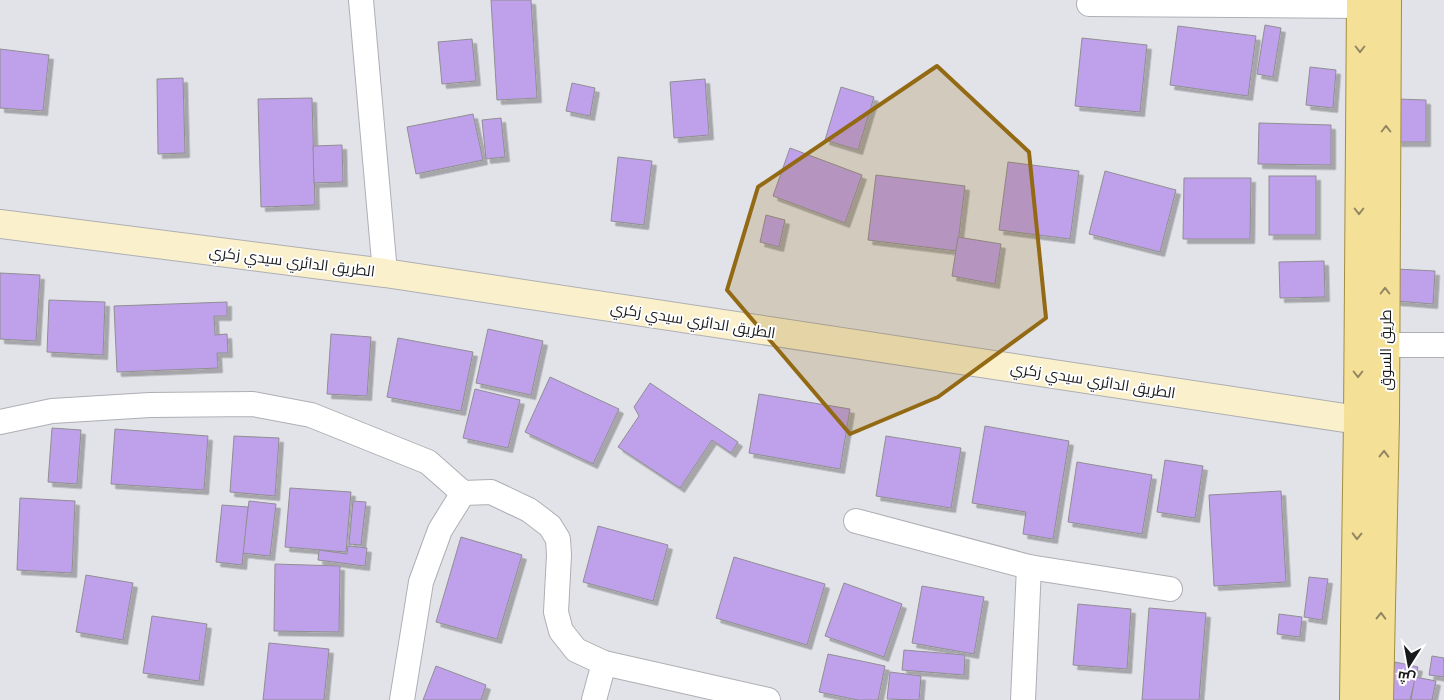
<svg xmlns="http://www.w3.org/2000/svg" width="1444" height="700" viewBox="0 0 1444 700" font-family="Inter,Cairo,sans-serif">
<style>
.building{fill:#bfa0eb;stroke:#908e93;filter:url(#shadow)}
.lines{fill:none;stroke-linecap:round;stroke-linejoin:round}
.street-casing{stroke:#aeafb4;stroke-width:26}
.secondary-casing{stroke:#aeafb4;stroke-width:30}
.primary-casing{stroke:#a38e3f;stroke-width:30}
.street{stroke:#fff;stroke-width:24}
.secondary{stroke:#faf0cb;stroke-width:28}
.primary{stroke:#f5e098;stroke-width:28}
.oneway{stroke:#928760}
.marked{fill:#936a13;fill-opacity:0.2;stroke:#936a13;stroke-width:4;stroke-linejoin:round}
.labels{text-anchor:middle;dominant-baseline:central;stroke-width:4;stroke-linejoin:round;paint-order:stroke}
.street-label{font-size:15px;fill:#191a1b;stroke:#fff}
</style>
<defs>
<filter id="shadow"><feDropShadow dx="4.5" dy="4.5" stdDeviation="0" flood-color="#0004"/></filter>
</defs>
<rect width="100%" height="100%" fill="#e2e3e8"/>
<!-- building -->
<g class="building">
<polygon points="491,0 531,0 537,98 497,100"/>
<polygon points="1265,25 1281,28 1273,77 1257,74"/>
<polygon points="1178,26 1256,36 1248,96 1170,85"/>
<polygon points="1082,38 1147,45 1140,112 1075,106"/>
<polygon points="472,39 476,81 442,84 438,42"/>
<polygon points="0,49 49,55 43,111 0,108"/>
<polygon points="1310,67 1336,70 1333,108 1306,105"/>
<polygon points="183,78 185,153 158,154 157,79"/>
<polygon points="705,79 709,135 674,138 670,82"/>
<polygon points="572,83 595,88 590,116 566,111"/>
<polygon points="841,87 874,97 858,150 825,140"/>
<polygon points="312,98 315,205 261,207 258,99"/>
<polygon points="1398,99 1426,100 1426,142 1397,142"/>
<polygon points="473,114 483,160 416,174 407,127"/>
<polygon points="501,118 505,157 486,159 482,120"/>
<polygon points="1259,123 1331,125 1331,165 1258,164"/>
<polygon points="342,145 343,182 314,183 313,146"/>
<polygon points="790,148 862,175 845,223 773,196"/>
<polygon points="618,157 652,161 644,225 611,221"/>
<polygon points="1008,162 1079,171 1070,239 999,230"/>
<polygon points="1105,171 1176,190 1160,252 1089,234"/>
<polygon points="876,175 965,186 957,251 868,240"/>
<rect x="1269" y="176" width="47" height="59"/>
<polygon points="1184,178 1251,178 1250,239 1183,239"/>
<polygon points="766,215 785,220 779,247 760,242"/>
<polygon points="958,237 1001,244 995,284 952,276"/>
<polygon points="1324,261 1325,297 1280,298 1279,262"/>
<polygon points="1397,269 1435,271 1433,304 1396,301"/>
<polygon points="0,273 40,275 36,341 0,339"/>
<polygon points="49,300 105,302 103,355 47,352"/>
<polygon points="227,302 227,316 214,316 215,335 227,334 228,353 217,353 218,368 117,372 114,306"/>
<polygon points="488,329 543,341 531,395 476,383"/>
<polygon points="331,334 371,337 367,396 327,394"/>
<polygon points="398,338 473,352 461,411 387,397"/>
<polygon points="550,377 619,409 593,464 525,432"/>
<polygon points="650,383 738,442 731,453 712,440 680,488 618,447 639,416 634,407"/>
<polygon points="475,389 520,400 508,448 463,438"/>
<polygon points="759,394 850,409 840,469 749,453"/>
<polygon points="985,426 1069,441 1053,539 1023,534 1026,512 972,503"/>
<polygon points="52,428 81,430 77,484 48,482"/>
<polygon points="115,429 208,436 204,490 111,484"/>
<polygon points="234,436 279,438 275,496 230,492"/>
<polygon points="886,436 961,448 951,508 876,496"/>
<polygon points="1165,460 1203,466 1195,518 1157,512"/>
<polygon points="1077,462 1152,475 1142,534 1068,522"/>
<polygon points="290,488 351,492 346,552 285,547"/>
<polygon points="1281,491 1286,582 1214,586 1209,495"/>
<polygon points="20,498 75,501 72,573 17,570"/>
<polygon points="249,501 276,504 270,556 242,553"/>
<polygon points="353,501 366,502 361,545 349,544"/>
<polygon points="222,505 248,507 242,565 216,562"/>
<polygon points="598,526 668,545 653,601 583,582"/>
<polygon points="461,537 522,555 497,639 436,622"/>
<polygon points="348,546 367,548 365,566 318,560 319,550 347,554"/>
<polygon points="734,557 825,584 807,645 716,618"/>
<polygon points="275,564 340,566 339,632 274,631"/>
<polygon points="86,575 133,583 123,640 76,632"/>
<polygon points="1309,577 1328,579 1322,620 1304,617"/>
<polygon points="844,583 902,604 884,657 825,636"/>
<polygon points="922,586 984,597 974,654 912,643"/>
<polygon points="1078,604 1131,609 1127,669 1073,665"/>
<polygon points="1149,608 1206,613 1199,700 1142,700"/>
<polygon points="1279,614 1302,617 1300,637 1277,634"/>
<polygon points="152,616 207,624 199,681 143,673"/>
<polygon points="269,643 329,649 324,700 263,700"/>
<polygon points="904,650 965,655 964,675 902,670"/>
<polygon points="828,654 885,666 878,700 858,700 819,692"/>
<polygon points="1432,656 1444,658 1444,677 1429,675"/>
<polygon points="1395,662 1418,667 1410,700 1386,700"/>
<polygon points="436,666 486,685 481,700 423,700"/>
<polygon points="890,672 921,676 919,700 887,699"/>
<polygon points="1415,677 1436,681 1432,700 1411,700"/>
</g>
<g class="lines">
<!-- street casing -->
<g class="street-casing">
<g id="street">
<polyline points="361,0 385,273"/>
<polyline points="1089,4 1361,6"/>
<polyline points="1385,345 1444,345"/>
<polyline points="0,422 52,411 150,405 253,404 311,415 428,462 463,493 491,492 529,510 550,526 558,539 559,555 556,612 561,631 576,650 604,663 768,700"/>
<polyline points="856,521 1029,567 1170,589"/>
<polyline points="402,700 421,582 440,530 463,493"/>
<polyline points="594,700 604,663"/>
<polyline points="1023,700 1029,567"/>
</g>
</g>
<!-- secondary casing -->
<g class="secondary-casing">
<polyline id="secondary" points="0,224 385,273 1358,420 1382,420"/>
</g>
<!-- primary casing -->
<g class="primary-casing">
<g id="primary">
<polyline points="1354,700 1358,420 1361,0"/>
<polyline points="1379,700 1385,420 1387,0"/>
</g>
</g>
<!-- street -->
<use href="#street" class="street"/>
<!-- secondary -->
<use href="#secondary" class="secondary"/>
<!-- primary -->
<use href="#primary" class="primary"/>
</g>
<!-- one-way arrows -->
<defs><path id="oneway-chevron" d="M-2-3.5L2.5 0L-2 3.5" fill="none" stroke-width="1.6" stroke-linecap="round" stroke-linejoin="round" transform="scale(1.25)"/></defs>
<g class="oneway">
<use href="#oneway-chevron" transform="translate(1360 49) rotate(90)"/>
<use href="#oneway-chevron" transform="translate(1386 129) rotate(-90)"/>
<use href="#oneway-chevron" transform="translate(1359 211) rotate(90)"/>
<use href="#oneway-chevron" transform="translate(1385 291) rotate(-90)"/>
<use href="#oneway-chevron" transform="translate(1358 374) rotate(90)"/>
<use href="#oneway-chevron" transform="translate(1384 454) rotate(-89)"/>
<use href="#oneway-chevron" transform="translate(1357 536) rotate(91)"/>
<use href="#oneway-chevron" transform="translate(1381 616) rotate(-89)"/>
</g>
<!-- marked area -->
<path class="marked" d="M937,66L1029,152L1046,318L938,397L850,434L727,290L758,187Z"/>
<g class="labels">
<!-- street labels -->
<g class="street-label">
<text transform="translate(292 261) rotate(7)">الطريق الدائري سيدي زكري</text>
<text transform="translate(693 320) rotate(9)">الطريق الدائري سيدي زكري</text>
<text transform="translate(1385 350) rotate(-90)">طريق السوق</text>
<text transform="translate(1093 380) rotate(9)">الطريق الدائري سيدي زكري</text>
</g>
</g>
<!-- north arrow -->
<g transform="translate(1409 665) rotate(191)" stroke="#ffffff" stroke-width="4" paint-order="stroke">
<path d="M0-4L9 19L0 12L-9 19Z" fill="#191a1b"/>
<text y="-8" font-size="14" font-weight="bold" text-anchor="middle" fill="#191a1b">ش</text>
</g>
</svg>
